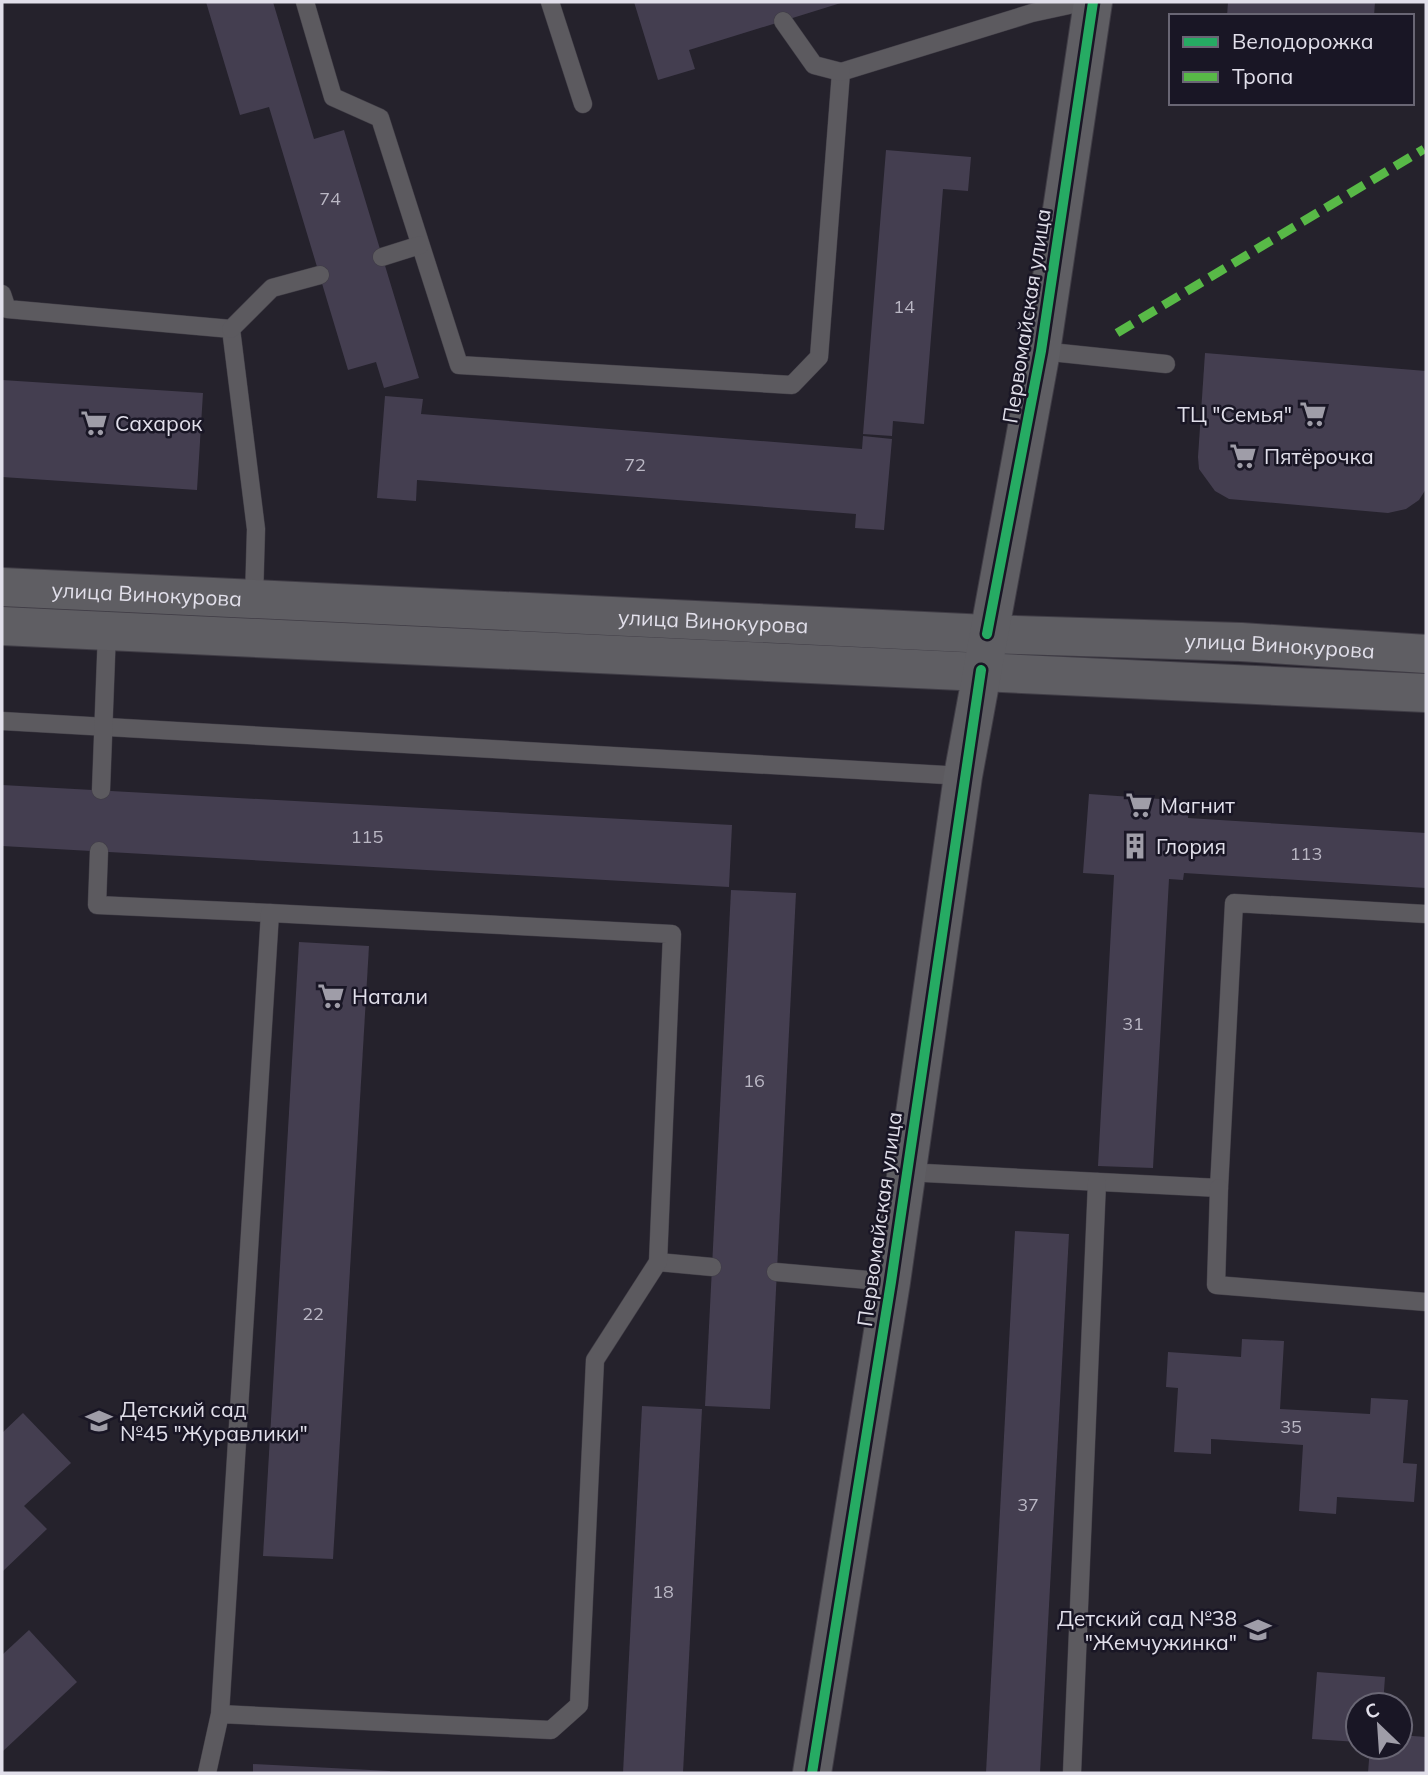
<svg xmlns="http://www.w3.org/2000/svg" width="1428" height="1775" viewBox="0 0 1428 1775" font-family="Mulish,sans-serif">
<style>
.building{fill:#443e50}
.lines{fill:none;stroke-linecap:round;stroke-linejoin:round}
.lane-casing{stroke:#403d46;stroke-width:19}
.secondary-casing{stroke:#403d46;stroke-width:40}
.lane{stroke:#5c5a5f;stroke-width:18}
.secondary{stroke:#5f5e63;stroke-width:38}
.quiet{stroke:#58b947;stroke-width:9;stroke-dasharray:18 9;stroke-linecap:butt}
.cycleway-casing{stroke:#191625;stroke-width:15}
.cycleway{stroke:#26ab63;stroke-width:10}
.labels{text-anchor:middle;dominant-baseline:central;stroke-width:5;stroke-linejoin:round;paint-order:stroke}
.number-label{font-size:18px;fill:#bab7c4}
.street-label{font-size:21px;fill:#e1dfea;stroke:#191625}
.poi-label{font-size:21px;fill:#e1dfea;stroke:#191625;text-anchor:start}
</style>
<rect width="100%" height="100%" fill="#25222c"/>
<!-- building -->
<g class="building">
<polygon points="206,2 273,2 314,139 344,130 419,378 384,388 376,362 348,370 269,107 240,115"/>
<polygon points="634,2 844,2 689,50 695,69 658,80"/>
<polygon points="1228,2 1375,2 1374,16 1227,16"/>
<polygon points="886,150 971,157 968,191 943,189 924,424 893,421 892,436 863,434"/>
<polygon points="1205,353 1426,371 1426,489 1419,500 1406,509 1388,513 1229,499 1215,491 1199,469 1198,457"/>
<polygon points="2,380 203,393 197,490 2,477"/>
<polygon points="385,396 423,399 421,414 862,449 863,436 892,439 884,530 855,528 856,514 417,480 416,501 377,498"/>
<polygon points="2,785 732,825 729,887 2,846"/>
<polygon points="1089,794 1189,801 1188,818 1426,833 1426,888 1184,873 1183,880 1169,879 1153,1168 1098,1166 1114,875 1083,873"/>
<polygon points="731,890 796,893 770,1409 705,1406"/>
<polygon points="299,942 369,946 333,1559 263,1556"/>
<polygon points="1015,1231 1069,1234 1040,1773 986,1773"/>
<polygon points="1242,1339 1284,1341 1280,1409 1370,1414 1371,1398 1408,1400 1403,1463 1417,1464 1414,1502 1337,1497 1336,1514 1299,1511 1303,1445 1211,1439 1211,1454 1174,1452 1178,1388 1166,1387 1168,1352 1241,1357"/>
<polygon points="642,1406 702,1409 683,1773 623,1773"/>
<polygon points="23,1413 71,1463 24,1506 47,1529 2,1572 2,1433"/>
<polygon points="29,1630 77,1682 2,1752 2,1655"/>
<polygon points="1317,1672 1385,1677 1383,1705 1358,1705 1358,1742 1312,1739"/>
<polygon points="1400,1735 1426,1737 1426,1773 1368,1773 1370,1747 1400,1747"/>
<polygon points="253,1764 390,1771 390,1773 253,1773"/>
</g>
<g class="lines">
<!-- lane casing -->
<g class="lane-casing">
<g id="lane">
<polyline points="305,2 333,97 380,118 459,365 792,385 819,357 841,72 1032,13 1083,2"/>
<polyline points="550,2 583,104"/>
<polyline points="783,21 814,65 841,72"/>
<polyline points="382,257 420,245"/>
<polyline points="2,294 7,309 231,329 256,529 254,599"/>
<polyline points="231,329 272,288 320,275"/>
<polyline points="1041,351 1166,364"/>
<polyline points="2,721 963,776"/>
<polyline points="101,790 107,631"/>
<polyline points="99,851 97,905 270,913"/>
<polyline points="905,1172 1219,1188 1234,903 1426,914"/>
<polyline points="1219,1188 1216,1285 1426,1302"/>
<polyline points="658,1262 712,1267"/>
<polyline points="776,1272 891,1282"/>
<polyline points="207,1773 220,1714 270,913 672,934 658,1262 595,1360 579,1705 551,1730 220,1714"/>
<polyline points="1072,1773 1097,1182"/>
</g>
</g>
<!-- secondary casing -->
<g class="secondary-casing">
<g id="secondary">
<path id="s1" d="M2,587L987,634L1241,642L1426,654"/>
<polyline points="2,626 1426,693"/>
<polyline points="812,1773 891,1282 963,776 1041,351 1093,2"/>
</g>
</g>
<!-- lane -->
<use href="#lane" class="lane"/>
<!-- secondary -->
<use href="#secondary" class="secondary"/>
<!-- quiet -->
<polyline class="quiet" points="1117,333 1424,149"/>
<!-- cycleway casing -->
<g class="cycleway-casing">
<g id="cycleway">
<polyline points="987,634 1041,351 1093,2"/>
<polyline points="812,1773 891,1282 981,670"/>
</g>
</g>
<!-- cycleway -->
<use href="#cycleway" class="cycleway"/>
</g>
<!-- icons -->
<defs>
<g id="supermarket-bare" transform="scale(2.1)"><path d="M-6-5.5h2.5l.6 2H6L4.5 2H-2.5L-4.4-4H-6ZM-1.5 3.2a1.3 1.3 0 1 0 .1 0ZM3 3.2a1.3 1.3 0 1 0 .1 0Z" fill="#9f9da8" stroke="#191625" stroke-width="2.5" paint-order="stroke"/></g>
<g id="building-bare" transform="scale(2.1)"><path d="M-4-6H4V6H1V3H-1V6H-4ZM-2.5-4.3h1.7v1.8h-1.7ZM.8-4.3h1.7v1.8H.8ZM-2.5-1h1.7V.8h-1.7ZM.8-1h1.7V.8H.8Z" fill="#9f9da8" stroke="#191625" stroke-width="2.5" paint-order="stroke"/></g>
<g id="school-bare" transform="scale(2.1)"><path d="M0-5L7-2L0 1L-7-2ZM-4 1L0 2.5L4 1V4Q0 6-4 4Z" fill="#9f9da8" stroke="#191625" stroke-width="2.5" paint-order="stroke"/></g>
</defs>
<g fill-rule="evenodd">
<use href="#supermarket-bare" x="1313" y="414"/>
<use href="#supermarket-bare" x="94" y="423"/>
<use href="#supermarket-bare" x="1243" y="456"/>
<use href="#supermarket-bare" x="1139" y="805"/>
<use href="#building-bare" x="1135" y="846"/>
<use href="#supermarket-bare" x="331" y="996"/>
<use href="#school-bare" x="99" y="1421"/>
<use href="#school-bare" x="1258" y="1630"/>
</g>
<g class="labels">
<!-- number labels -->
<g class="number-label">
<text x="330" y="198">74</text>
<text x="904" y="306">14</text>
<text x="635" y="464">72</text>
<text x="367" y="836">115</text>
<text x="1306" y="853">113</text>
<text x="1133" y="1023">31</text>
<text x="754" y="1080">16</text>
<text x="313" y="1313">22</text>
<text x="1291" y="1426">35</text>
<text x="1028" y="1504">37</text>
<text x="663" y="1591">18</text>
</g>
<!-- street labels -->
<g class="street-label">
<text transform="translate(1026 316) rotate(-81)">Первомайская улица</text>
<text stroke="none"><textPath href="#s1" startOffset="145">улица Винокурова</textPath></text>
<text stroke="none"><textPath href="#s1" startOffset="712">улица Винокурова</textPath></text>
<text stroke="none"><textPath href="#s1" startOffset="1279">улица Винокурова</textPath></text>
<text transform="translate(879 1219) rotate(-82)">Первомайская улица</text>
</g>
<!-- poi labels -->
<g class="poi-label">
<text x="1292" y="414" text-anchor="end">ТЦ "Семья"</text>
<text x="115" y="423">Сахарок</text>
<text x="1264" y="456">Пятёрочка</text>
<text x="1160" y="805">Магнит</text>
<text x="1156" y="846">Глория</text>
<text x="352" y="996">Натали</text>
<text x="120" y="1409">Детский сад<tspan x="120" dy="24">№45 "Журавлики"</tspan></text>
<text x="1237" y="1618" text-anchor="end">Детский сад №38<tspan x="1237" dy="24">"Жемчужинка"</tspan></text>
</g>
</g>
<!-- border -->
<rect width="1428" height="1775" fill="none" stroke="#e1dfea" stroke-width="7"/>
<!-- legend -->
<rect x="1169" y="14" width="245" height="91" fill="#191625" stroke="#696674" stroke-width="2"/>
<rect x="1183" y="37" width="35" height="10" fill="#26ab63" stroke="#696674" stroke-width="2"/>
<text x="1232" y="49" font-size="21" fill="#e1dfea">Велодорожка</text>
<rect x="1183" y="72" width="35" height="10" fill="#58b947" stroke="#696674" stroke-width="2"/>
<text x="1232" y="84" font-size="21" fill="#e1dfea">Тропа</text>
<!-- north arrow -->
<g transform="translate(1379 1726) rotate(335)"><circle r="33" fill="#191625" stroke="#696674" stroke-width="2"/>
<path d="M0-5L12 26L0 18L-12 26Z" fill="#9f9da8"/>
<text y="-10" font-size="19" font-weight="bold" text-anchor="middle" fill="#e1dfea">С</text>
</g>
</svg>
